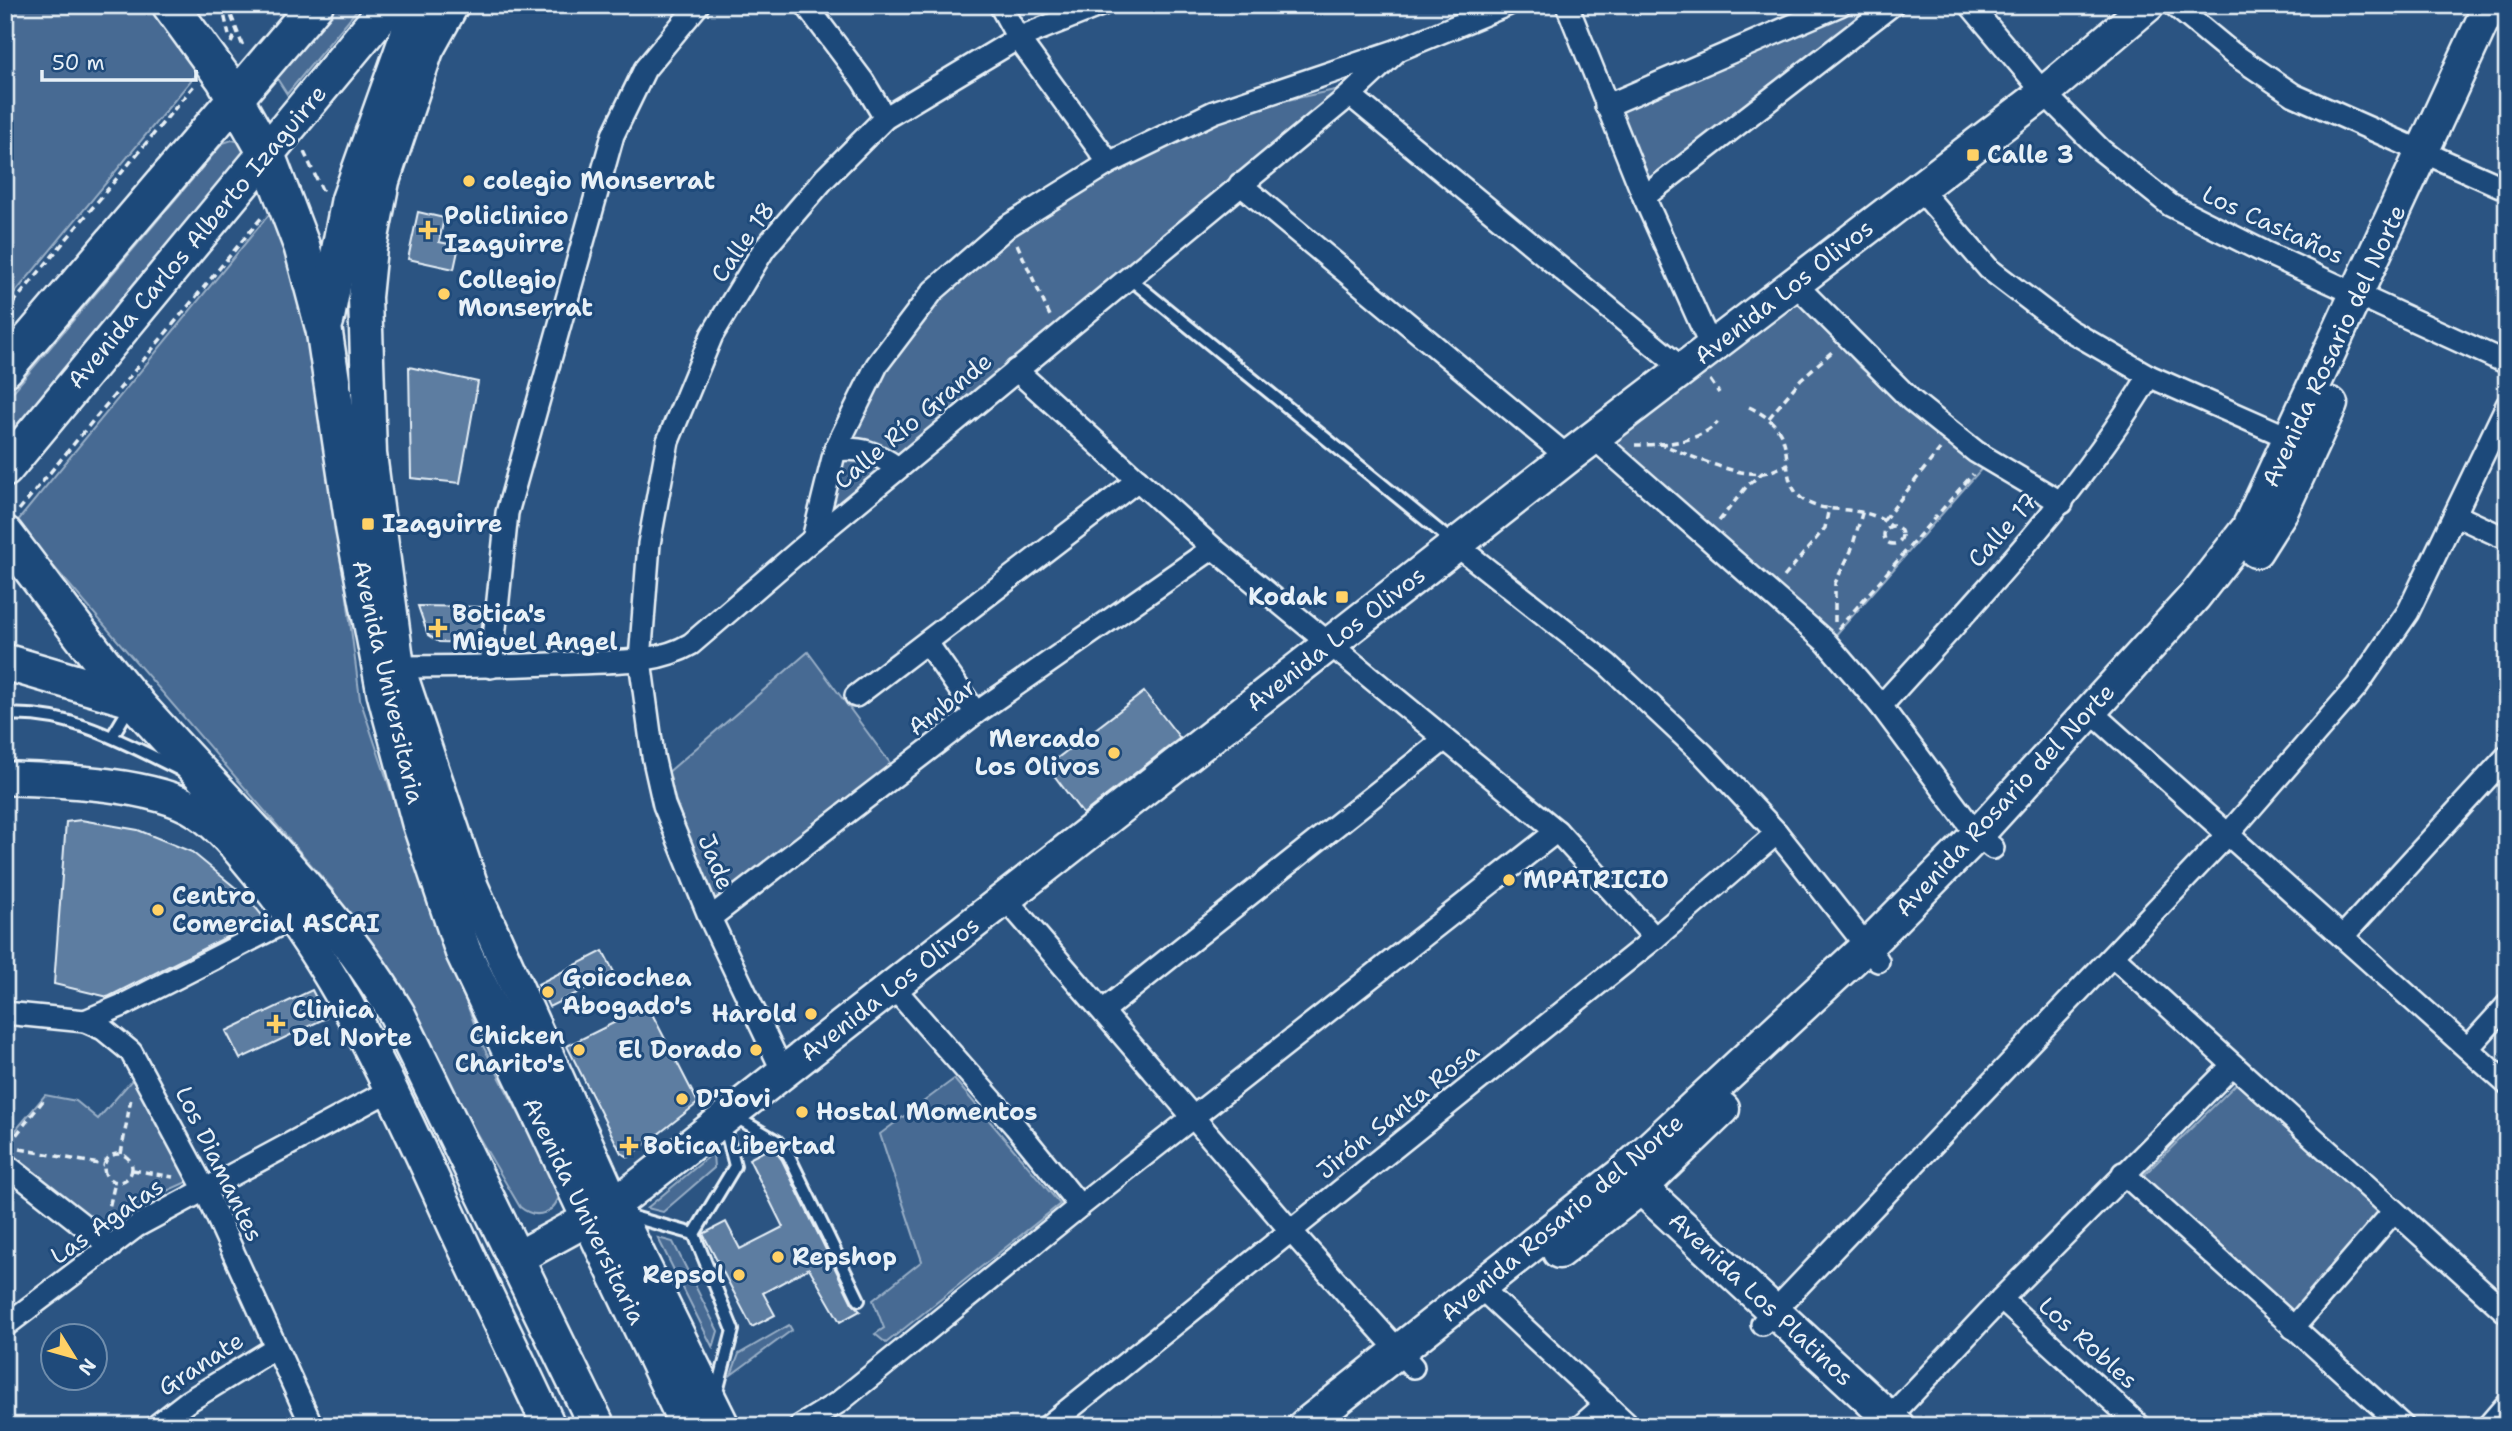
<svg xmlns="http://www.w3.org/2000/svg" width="2512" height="1431" viewBox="0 0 2512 1431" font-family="'Shantell Sans',sans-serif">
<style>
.green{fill:#476b93;stroke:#98aec6;stroke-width:2}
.building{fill:#5d7da1;stroke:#e8f1f8;stroke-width:2}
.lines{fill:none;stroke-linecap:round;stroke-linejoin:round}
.lane-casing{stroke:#e8f1f8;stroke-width:16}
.street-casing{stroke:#e8f1f8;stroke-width:26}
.secondary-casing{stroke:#e8f1f8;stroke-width:37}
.primary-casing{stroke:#e8f1f8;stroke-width:40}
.path{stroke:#e8f1f8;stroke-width:3.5;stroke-dasharray:7 5;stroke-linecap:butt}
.lane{stroke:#1f4a7a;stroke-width:10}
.street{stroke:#1f4a7a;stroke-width:21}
.secondary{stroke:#1f4a7a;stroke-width:32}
.primary{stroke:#1f4a7a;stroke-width:35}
.poi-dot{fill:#ffd166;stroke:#1f4a7a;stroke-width:2.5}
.labels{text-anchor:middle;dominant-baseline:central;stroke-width:6;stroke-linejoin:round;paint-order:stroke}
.poi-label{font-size:24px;font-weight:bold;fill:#e8f1f8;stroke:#1f4a7a;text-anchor:start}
.street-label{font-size:24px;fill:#e8f1f8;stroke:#1f4a7a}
</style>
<rect width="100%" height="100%" fill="#2b5482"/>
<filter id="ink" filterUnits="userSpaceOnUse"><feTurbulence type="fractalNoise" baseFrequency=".0143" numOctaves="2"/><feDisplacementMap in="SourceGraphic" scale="14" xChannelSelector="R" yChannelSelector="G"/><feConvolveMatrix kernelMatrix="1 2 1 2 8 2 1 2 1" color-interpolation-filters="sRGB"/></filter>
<g filter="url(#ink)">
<!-- green -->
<g class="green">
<polygon points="5,5 152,5 202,67 5,305"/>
<polygon points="334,5 361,5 287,94 276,77"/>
<polygon points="1855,5 1874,5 1876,13 1648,189 1616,108"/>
<polygon points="1349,87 828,518 846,444 884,367 947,291 1013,234 1115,173 1215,121 1264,105"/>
<polygon points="232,140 241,142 244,151 242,160 5,444 5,401 223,143"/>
<path d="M275,207L311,316L360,699L417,869L481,1042L560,1192C556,1213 537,1221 520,1207L333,890L16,523Z"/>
<polygon points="1799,298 1859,366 1921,421 1984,466 1834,637 1772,579 1618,454 1616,437"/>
<polygon points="808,652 893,767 714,905 666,774"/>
<polygon points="138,1073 189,1181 162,1193 103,1236 5,1154 5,1143 45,1095 76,1101 98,1119"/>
<polygon points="954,1079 1060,1204 886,1343 875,1334 884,1328 873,1300 922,1261 880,1134"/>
<polygon points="2238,1082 2381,1210 2293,1316 2139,1180"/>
<polygon points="713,1153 714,1168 663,1212 647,1208"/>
<polygon points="658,1238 673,1242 718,1331 713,1348"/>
<polygon points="789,1325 792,1330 731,1375 739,1354"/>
</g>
<!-- building -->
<g class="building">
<polygon points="418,212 444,218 439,242 459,246 454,269 408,259"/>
<polygon points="409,367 478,382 460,483 411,478"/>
<polygon points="418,606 484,607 480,643 439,642 428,635"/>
<polygon points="1144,692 1180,738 1083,814 1047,766"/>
<polygon points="81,820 138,830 192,852 248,898 264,918 108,997 54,984 66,822"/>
<polygon points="603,951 615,974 549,1007 538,984"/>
<polygon points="312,990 326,1018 240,1059 226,1031"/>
<polygon points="648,1006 698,1103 629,1157 621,1153 567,1046"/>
<polygon points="772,1147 782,1160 852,1303 860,1311 840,1322 809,1268 763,1293 775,1315 752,1327 703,1234 726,1222 740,1249 783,1227 749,1159"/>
</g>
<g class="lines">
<!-- lane casing -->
<g class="lane-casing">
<g id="lane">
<polyline points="1129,278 1454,543"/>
<path d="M5,715C68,710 125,743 180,770"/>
<polyline points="113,735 131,705"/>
<polyline points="734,1116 777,1141 789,1156 859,1300"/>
<polyline points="626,1215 694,1234"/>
<polyline points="716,1396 733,1330 694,1234 735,1166 724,1123"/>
</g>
</g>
<!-- street casing -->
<g class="street-casing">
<g id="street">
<polyline points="806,5 863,81 885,118"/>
<polyline points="1000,5 1018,38 1109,163"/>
<polyline points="1567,5 1644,197 1711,347"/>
<polyline points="1970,5 2044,93 2101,150 2170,205 2264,252 2507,363"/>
<polyline points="2174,5 2232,53 2294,95 2507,189"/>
<polyline points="1350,95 1684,370"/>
<polyline points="1606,106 1840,5"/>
<polyline points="1240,184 1568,457"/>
<polyline points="1918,187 1989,269 2069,330 2149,376 2299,442"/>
<polyline points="1644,197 1892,5"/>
<polyline points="1794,283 1911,400 1976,452 2062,503"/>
<polyline points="1016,370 1213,548 1557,831 1655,938"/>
<polyline points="1594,438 1826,642 1881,706 1977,835 1993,848"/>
<path d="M835,450C862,447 875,452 898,468"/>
<polyline points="2455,515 2507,539"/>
<polyline points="813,539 835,450 877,365 933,291 1008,226 1109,163 1214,112 1398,50 1507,5"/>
<polyline points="1456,545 1607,664 1703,754 1777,833 1878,961"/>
<polyline points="927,643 976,713"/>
<path d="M398,667C457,667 516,666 576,663C614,661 657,664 691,644L813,539L1350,95L1398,50"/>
<polyline points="491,667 507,513 613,135 645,69 698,5"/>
<polyline points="856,696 1138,480"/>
<path d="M1881,706C1976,601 2076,498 2149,376"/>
<polyline points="2090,711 2507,1084"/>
<polyline points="1005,898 1290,1230 1413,1367"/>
<polyline points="710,918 976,713 1213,548"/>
<polyline points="2343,936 2507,756"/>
<polyline points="2113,956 2507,1313"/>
<polyline points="893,987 1015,1126 1080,1206"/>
<polyline points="1104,1010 1445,739"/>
<polyline points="5,1013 85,1021 103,1029 131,1052 204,1188 312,1426"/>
<polyline points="85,1021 123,1005 293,918"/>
<polyline points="2468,1048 2507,1005"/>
<polyline points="783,1072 710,918 664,805 653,756 640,660 649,544 668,441 712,335 764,249 825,178 885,118 1018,38 1101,5"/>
<polyline points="5,1164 111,1247"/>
<polyline points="2123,1173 2403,1426"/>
<polyline points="1481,1288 1629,1426"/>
<polyline points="2001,1299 2140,1426"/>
<polyline points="1762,1324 2229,833 2357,686 2408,612 2507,405"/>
<polyline points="5,1326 137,1226 392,1089"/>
<polyline points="2293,1328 2394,1211"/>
<polyline points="1889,1418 2001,1299 2233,1065"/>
<polyline points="156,1426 187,1402 275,1348"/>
<polyline points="800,1426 839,1402 1080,1206 1557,831"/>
<polyline points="1048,1426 1655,938 1777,833"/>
<polyline points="1581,1426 1606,1404"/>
<polyline points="2488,1426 2507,1404"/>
</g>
</g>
<!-- secondary casing -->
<g class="secondary-casing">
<g id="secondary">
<polyline points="452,5 427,50 383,181 370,248 365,297 370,454 398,667 472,887 614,1205 723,1426"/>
<polyline points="2256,551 2282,510 2331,404"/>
<path d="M5,778C56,780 154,783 197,811C222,827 244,856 263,879C342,977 391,1088 443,1201C477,1276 514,1351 549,1426"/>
<polyline points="1627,1175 1898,1426"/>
<polyline points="1559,1252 1641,1188 1723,1109"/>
<polyline points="515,1259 614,1205 1568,457 2044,93 2148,5"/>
<polyline points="1304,1426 1624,1172 1866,947 1977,835 2195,596 2248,528 2490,5"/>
</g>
</g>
<!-- primary casing -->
<g class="primary-casing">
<g id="primary">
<polyline points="170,5 224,79 267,155 302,247 324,330 354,530 385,693 420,823 463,951 688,1426"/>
<polyline points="326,320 349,201 419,5"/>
<polyline points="5,369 315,5"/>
<polyline points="5,469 389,5"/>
<path d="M5,534C48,590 89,649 135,702C225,804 327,896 397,1014L597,1426"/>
<polyline points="5,662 134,700"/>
</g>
</g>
<!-- path -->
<g class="path">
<polyline points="222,5 230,40"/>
<polyline points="227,5 244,49"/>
<polyline points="231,43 236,33"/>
<polyline points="304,152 323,192"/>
<polyline points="1017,244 1050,316"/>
<polyline points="5,313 196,83"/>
<polyline points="1710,380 1719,393"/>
<path d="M1749,407C1807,434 1773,471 1800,497C1821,518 1863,500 1892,527"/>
<polyline points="1769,418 1801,379 1833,351"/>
<path d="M1658,443C1685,453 1734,477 1763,473C1771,472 1781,467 1789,464"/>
<path d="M1635,445C1663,445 1698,443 1718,422"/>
<polyline points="19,510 262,217"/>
<polyline points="1884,520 1940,449"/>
<polyline points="1719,521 1747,486 1762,473"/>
<circle cx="1893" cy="535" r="9"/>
<polyline points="1784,577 1825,528 1829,507"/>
<polyline points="1835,622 1835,583 1851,551 1863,510"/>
<polyline points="1838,629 1973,474"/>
<polyline points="9,1144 46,1097"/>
<polyline points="20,1149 104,1165"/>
<circle cx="118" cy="1168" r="14"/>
<polyline points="121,1154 131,1098"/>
<polyline points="133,1170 173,1177"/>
<polyline points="107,1217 115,1182"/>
</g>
<!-- lane -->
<use href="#lane" class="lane"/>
<!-- street -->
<use href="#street" class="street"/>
<!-- secondary -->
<use href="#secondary" class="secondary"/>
<!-- primary -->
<use href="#primary" class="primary"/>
</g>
</g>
<!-- markers -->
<g class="poi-dot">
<rect x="1966" y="148" width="14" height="14" rx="3.5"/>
<circle cx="469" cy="181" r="7"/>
<path d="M424.5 219.5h7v7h7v7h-7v7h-7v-7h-7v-7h7z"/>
<circle cx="444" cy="294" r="7"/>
<rect x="361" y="517" width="14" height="14" rx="3.5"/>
<rect x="1335" y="590" width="14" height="14" rx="3.5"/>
<path d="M434.5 617.5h7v7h7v7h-7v7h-7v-7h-7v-7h7z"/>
<circle cx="1114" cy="753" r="7"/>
<circle cx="1509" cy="880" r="7"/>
<circle cx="158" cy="910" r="7"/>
<circle cx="548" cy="992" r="7"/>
<circle cx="811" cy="1014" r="7"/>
<path d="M272.5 1013.5h7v7h7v7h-7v7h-7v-7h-7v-7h7z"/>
<circle cx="579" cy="1050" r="7"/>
<circle cx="756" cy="1050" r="7"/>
<circle cx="682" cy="1099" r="7"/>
<circle cx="802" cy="1112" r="7"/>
<path d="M625.5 1135.5h7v7h7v7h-7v7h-7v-7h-7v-7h7z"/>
<circle cx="778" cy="1257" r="7"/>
<circle cx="739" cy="1275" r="7"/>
</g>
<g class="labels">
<!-- poi labels -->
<g class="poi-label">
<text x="1987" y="155">Calle 3</text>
<text x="483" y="181">colegio Monserrat</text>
<text x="444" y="216">Policlinico<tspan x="444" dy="28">Izaguirre</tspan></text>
<text x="458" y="280">Collegio<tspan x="458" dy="28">Monserrat</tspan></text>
<text x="382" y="524">Izaguirre</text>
<text x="1328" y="597" text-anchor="end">Kodak</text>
<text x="452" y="614">Botica's<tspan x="452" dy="28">Miguel Angel</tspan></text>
<text x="1100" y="739" text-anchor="end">Mercado<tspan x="1100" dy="28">Los Olivos</tspan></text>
<text x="1523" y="880">MPATRICIO</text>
<text x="172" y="896">Centro<tspan x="172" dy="28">Comercial ASCAI</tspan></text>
<text x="562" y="978">Goicochea<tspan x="562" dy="28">Abogado's</tspan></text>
<text x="292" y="1010">Clinica<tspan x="292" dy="28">Del Norte</tspan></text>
<text x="797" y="1014" text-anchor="end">Harold</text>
<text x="565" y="1036" text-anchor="end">Chicken<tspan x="565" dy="28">Charito's</tspan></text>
<text x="742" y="1050" text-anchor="end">El Dorado</text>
<text x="696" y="1099">D'Jovi</text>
<text x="816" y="1112">Hostal Momentos</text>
<text x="643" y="1146">Botica Libertad</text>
<text x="792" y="1257">Repshop</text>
<text x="725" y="1275" text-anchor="end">Repsol</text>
</g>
<!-- street labels -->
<g class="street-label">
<text transform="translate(2273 225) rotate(25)">Los Castaños</text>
<text transform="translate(197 237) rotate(-50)">Avenida Carlos Alberto Izaguirre</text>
<text transform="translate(743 242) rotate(-55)">Calle 18</text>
<text transform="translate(1784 292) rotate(-38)">Avenida Los Olivos</text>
<text transform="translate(2334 346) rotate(-65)">Avenida Rosario del Norte</text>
<text transform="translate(913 421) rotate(-40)">Calle Río Grande</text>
<text transform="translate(2003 530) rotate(-48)">Calle 17</text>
<text transform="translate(1336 639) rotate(-38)">Avenida Los Olivos</text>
<text transform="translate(388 682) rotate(77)">Avenida Universitaria</text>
<text transform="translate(942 707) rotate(-37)">Ambar</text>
<text transform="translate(2005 800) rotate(-47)">Avenida Rosario del Norte</text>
<text transform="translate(716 862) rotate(68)">Jade</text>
<text transform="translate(890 989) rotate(-38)">Avenida Los Olivos</text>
<text transform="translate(1398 1111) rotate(-39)">Jirón Santa Rosa</text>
<text transform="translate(219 1164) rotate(64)">Los Diamantes</text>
<text transform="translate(584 1211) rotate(64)">Avenida Universitaria</text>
<text transform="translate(1562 1218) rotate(-40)">Avenida Rosario del Norte</text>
<text transform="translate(107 1221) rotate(-35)">Las Agatas</text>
<text transform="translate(1761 1299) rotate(43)">Avenida Los Platinos</text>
<text transform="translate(2088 1343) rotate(42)">Los Robles</text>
<text transform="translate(201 1364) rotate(-33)">Granate</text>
</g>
</g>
<!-- margin -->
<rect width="2512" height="1431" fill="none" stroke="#1f4a7a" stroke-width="28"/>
<rect x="14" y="14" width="2484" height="1403" fill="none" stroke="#e8f1f8" stroke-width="2.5" filter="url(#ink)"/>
<!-- north arrow -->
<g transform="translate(74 1357) rotate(127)"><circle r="33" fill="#1f4a7a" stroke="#6f8dac" stroke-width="2"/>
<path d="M0-5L12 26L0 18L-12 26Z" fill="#ffd166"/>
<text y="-10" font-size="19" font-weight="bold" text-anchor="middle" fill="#e8f1f8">N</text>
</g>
<!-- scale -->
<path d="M42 70v10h154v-10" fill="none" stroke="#e8f1f8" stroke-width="3.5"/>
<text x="52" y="70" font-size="21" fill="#e8f1f8" stroke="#1f4a7a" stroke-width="5" paint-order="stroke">50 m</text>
</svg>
